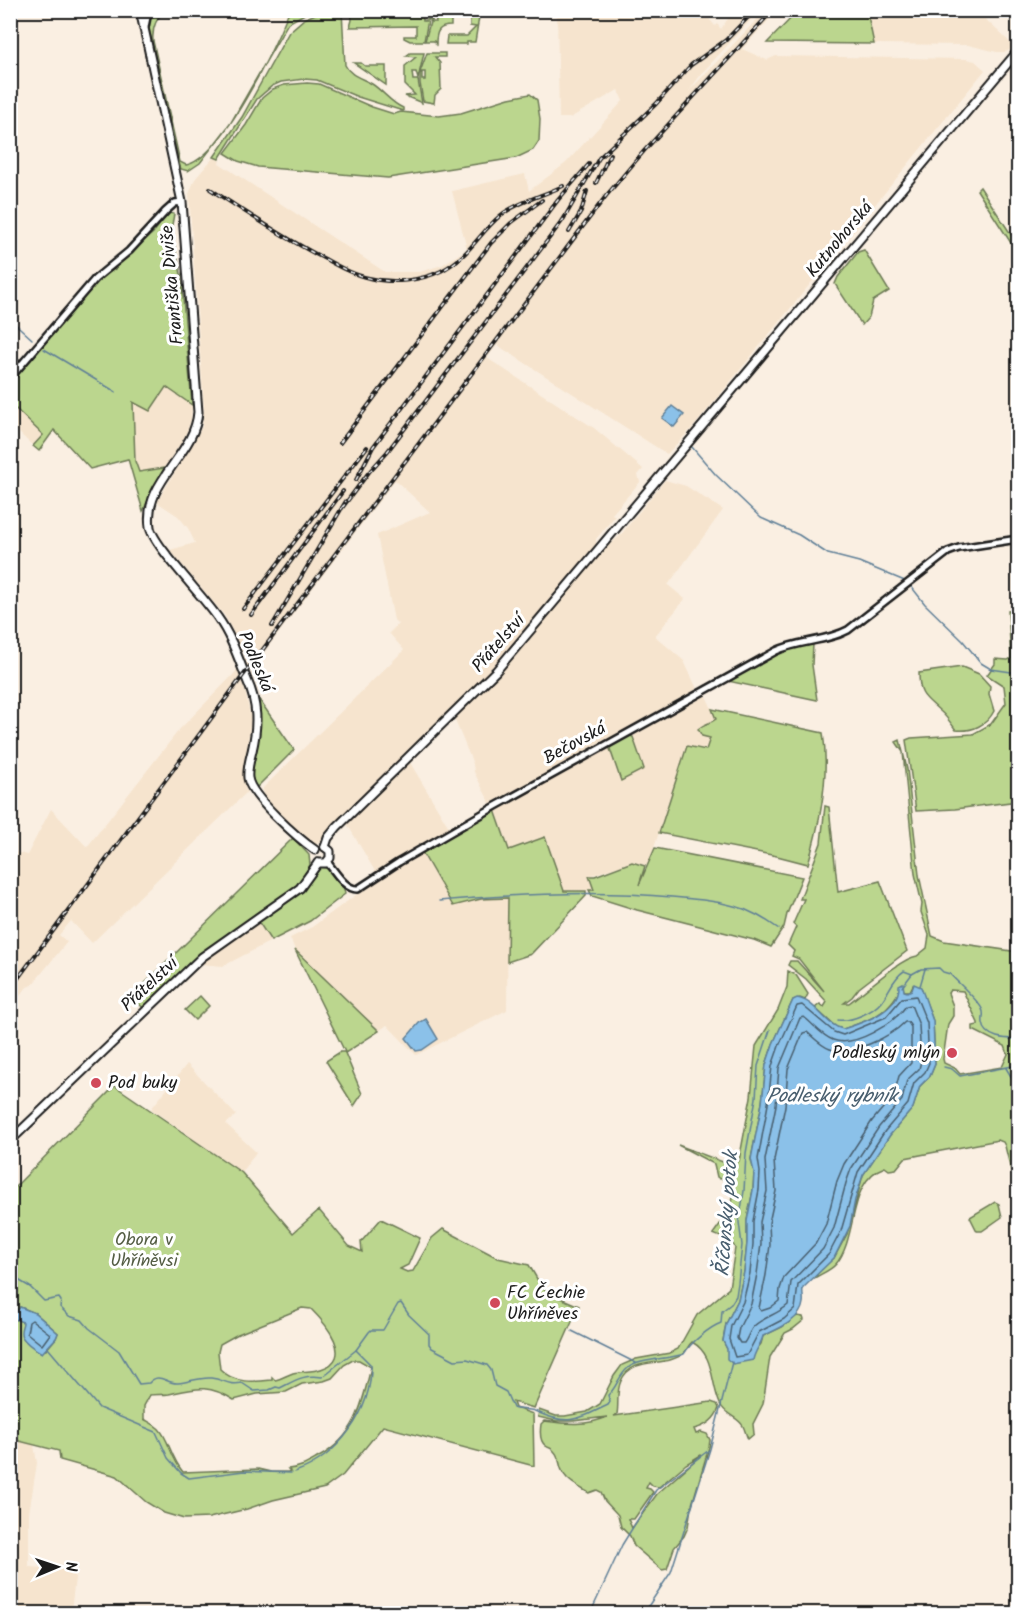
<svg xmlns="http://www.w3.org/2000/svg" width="1029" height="1624" viewBox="0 0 1029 1624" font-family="Kalam,sans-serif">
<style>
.built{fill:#f6e4ce}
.green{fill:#bbd68e;stroke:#6c7955;stroke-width:1.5;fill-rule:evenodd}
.water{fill:#8bc1e9;stroke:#5f7f97;stroke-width:1.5}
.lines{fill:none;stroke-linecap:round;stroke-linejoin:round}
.shore{stroke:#485e6e;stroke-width:1.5}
.stream{stroke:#5f7f97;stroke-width:1.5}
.minor-casing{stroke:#1c1c1c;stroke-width:10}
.major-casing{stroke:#1c1c1c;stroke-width:11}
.minor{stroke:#fff;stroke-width:5}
.major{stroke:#fff;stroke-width:7}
.rail-casing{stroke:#1c1c1c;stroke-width:4}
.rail{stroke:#fff;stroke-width:1.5;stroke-dasharray:4.5;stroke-linecap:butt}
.poi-dot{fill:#d1495b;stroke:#fff;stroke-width:2}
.labels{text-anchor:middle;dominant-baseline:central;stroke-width:6;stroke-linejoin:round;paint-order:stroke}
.street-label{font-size:18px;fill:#1c1c1c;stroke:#fff}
.poi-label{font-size:18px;fill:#1c1c1c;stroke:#fff;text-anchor:start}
.park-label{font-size:18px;fill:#545d44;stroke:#fff}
.water-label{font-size:20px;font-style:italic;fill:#485e6e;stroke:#fff}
</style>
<rect width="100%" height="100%" fill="#faefe2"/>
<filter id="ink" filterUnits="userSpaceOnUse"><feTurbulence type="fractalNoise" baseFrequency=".0167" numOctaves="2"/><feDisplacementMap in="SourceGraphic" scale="12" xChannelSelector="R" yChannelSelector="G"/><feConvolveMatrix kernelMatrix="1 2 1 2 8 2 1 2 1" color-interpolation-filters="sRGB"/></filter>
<g filter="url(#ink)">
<!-- built -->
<g class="built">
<polygon points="557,11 703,11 715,26 717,24 721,29 733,11 759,11 702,73 689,91 765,11 777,11 742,49 767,60 776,56 967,59 975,61 985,70 695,425 667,454 497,345 487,358 594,428 643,469 638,475 640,482 612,514 615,516 596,539 596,544 495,667 320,842 316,845 310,843 263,797 263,788 404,650 389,633 398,624 394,620 377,535 430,512 395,480 241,682 244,685 251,719 244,772 244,785 247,792 92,943 71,921 59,935 67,942 32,985 27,987 11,1007 11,851 27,855 51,809 87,847 179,730 233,675 246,658 225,616 170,550 195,543 188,528 178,516 157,502 202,427 204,409 189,194 195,179 214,157 220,161 219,163 385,272 420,272 442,265 467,249 452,191 525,174 529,191 566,163 623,101 618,90 570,118 559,118"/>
<polygon points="867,11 988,11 982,16 1016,48 1005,52 997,52 968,45 874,44"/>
<polygon points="166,387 192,405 191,420 185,437 164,468 139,472 135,461 133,401 150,411"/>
<polygon points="16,408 43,435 33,446 11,425 10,414"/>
<polygon points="665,480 686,486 723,510 668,585 685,599 655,636 684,661 698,691 493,804 490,803 474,772 473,764 454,718 497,674 601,551 619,537"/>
<polygon points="705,694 717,719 702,736 711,738 706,750 687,747 648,866 632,862 589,876 594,890 564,891 545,837 509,850 495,810 532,788 571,769 601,750"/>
<polygon points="409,761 450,829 376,873 346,822"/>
<polygon points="422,852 453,906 481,899 508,898 507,1010 416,1055 387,1025 379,1031 295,950 290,938 312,927 390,870"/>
<polygon points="258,921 271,941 223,966 200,964 220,945"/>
<polygon points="187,1064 236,1115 226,1124 256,1152 242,1173 151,1109"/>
<polygon points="10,1433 12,1439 34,1445 37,1463 29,1513 29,1567 76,1570 71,1611 75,1613 11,1613"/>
</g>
<!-- green -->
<g class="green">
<path d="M156,11H165C155,19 152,29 153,41L180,162L186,165C223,158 275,45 289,11H310L288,23L230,124L200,163L188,171L181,169L178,160L149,28V21Z"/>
<path d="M322,11H342L345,65C350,76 362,78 372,84C383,91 391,103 403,108V111L358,97L317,80L304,79L281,82L272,86L257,99L219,159L214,157L242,117L289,32L304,19Z"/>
<polygon points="351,11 428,11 429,14 422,14 423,21 426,21 426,15 429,15 424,41 410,41 404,38 404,36 416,36 416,26 350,27 352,20"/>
<path d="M430,11H451V26C438,26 436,32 436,44L434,41H425L430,22H436L435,14H432V21H430Z"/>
<polygon points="470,11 480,11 475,42 467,42 467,44 446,44 447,36 467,36 476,27 470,26"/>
<polygon points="867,11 874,44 767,43 798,11"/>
<polygon points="410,53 424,53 418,79 416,72 412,72 413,80 418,80 422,103 405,96 415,95 405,85 405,66 416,57 406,56"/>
<polygon points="427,53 445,53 445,57 435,57 440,63 441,89 435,95 434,103 423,101 420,83 420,73 422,73 422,80 425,80 425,72 420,72"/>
<polygon points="354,63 361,63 365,66 386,66 386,85"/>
<polygon points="307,83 319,84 372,107 394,114 401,112 439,116 461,113 509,98 530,94 537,100 540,119 539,141 533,150 516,158 388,178 258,167 238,161 225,153 246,125 262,98 273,89 284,85"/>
<polygon points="980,187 1018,245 1018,254 977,190"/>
<polygon points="169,213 174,214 171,230 181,274 192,405 166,387 150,411 133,402 135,461 139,472 164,468 143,511 128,459 90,469 54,430 39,451 33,446 43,435 16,409 11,414 11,383 101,277 115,269 114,267 153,233"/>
<polygon points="864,250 889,291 873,301 869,317 862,325 835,284 838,277 858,252"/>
<polygon points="1018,609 1018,801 955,809 916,811 906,740 911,738 973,734 991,724 1006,703 1004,686 987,675 995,664 995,659 1008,660 1011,658 1008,610"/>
<polygon points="813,644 812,665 817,700 728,681 785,650"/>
<path d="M962,667L979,674L990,686L989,694L994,711C987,725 972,732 956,730C951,723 946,716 940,711C925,697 919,696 919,673Z"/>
<path d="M258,698L294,750L256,788C246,770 256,751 259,732C261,721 260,710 258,698Z"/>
<path d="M712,709L823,733C830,775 820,823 808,864L777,856L659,833L687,746L706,750L710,738L702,736L698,729C704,723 710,724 716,719Z"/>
<polygon points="628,735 633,737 644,769 621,781 609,746"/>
<path d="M900,740L907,769L919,875L932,936L944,941L1018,952V1191H1016L1005,1146L1003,1142L998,1140L905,1158L896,1169L889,1170L885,1167C847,1180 859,1236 836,1264C831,1270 823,1273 816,1277L818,1272L834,1258L847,1234L863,1175L890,1135L913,1108L920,1086L930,1076L935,1064L933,1021L923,994L913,985L910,991H904L903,987C898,992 896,998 891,1003C879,1018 860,1023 843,1029L837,1028L815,1008L820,1004L824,1007L827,1002L806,979L788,965L790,961H797L824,991L799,959L792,956L794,951L788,945L796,927L793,924L804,899H800L821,843L825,806L829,807L838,892L880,881L907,951L859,988L852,997L844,1003H849C864,992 901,958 917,956L927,948L929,935L921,912L922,904L915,874L903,752L896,742ZM950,990L963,991L978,1023V1025L973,1026V1030L1005,1046L1008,1054L1002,1067L960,1074L955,1068L944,1063L943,1059L948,1024L953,1016V1006L948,993Z"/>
<polygon points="495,810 509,850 545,837 564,891 586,891 586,896 531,954 507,962 508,898 481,899 453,906 422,852"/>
<polygon points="293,838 309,855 310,865 297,887 215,944 143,1008 132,996"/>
<polygon points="655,848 802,877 787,914 784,927 771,947 754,940 637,910 592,896 589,890 594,890 589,876 595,876 632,862 645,866 639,885"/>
<path d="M321,867C332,868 344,883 345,894L310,921L271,941L258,921L300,892Z"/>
<polygon points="295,950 379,1031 345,1053 362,1094 354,1106 326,1061 340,1052 345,1052"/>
<path d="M788,971L796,975L808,994L805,1000L800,998L793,1000L773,1044L766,1065L762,1103L751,1159L754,1172L753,1190L747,1220V1243L744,1272L738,1300L726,1324L723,1341L727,1349L755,1351L761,1344L763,1336L782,1327L797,1316L803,1317L804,1320L793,1329L785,1333L770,1357L763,1404L753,1424L754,1434L748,1439C746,1435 745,1430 743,1426C738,1417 725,1415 720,1404C710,1382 715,1355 692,1342C688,1345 687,1350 684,1353C666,1369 633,1354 621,1381C616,1391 619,1403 617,1414L614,1416L711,1402L717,1404L719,1408C715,1420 706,1426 694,1429L696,1434L701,1432L707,1434L710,1440L709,1447L691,1508L688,1527L684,1536L674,1548L667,1569L662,1570L634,1546L630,1536L621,1527L618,1515L605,1501L601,1492L597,1490L589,1493C579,1487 565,1481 561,1468C559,1462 559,1456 554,1451C551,1447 550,1449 546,1446C539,1442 540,1431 541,1424L544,1421C566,1424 587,1426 607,1417L573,1421H556L538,1417L539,1410L556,1416H565L587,1412L600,1404L614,1376L622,1365L636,1359L670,1353L678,1349L697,1315L729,1288L735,1248L731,1241L713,1234C723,1220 747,1191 723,1178L720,1179L717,1177L714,1164L678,1145L728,1164L739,1161L751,1097L756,1046L778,1010L787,987ZM701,1455L657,1494L632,1528L628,1519H634L653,1492L650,1489L646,1488L649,1482L653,1486L659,1487L686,1464Z"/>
<polygon points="200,996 209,1006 195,1020 185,1010"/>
<path d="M115,1086L242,1173L293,1233L319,1210L349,1246L362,1252L361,1242L381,1219L420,1238L408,1265L400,1269L407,1272L413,1271L432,1238L443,1229L498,1258L529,1265L540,1284L549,1293L579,1306L534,1408L513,1402L515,1408L533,1414L534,1466L383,1426L343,1475L325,1488L273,1500L247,1509L209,1518L184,1519L164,1513L146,1502L117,1476L60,1460L59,1451L11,1439L10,1213L15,1208L11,1203V1191ZM20,1307L35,1313L58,1333L56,1338L46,1350H36C25,1338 18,1339 24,1322L11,1318ZM302,1308L311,1309C325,1323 356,1358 321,1369C312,1372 302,1371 293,1373C287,1375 281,1379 275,1380L272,1377V1380C254,1382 234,1384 220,1369L218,1352L220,1344L238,1334ZM353,1360H359L371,1367C362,1405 356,1436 319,1457C308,1463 301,1468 288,1469L290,1471L288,1472H271L258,1469L183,1472C171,1458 169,1440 160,1430C156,1425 149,1422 144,1419V1406L150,1395C156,1394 163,1395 169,1394C197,1388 208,1384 234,1400L257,1394L286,1392L302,1384L324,1381L332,1378L344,1365Z"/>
<polygon points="995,1202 999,1204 1002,1217 982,1231 977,1231 970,1217"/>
</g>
<!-- water -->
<g class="water">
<polygon points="672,406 684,415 674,427 662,418"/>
<path d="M903,983L904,991L907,992L912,990L914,984L921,987L933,1021L935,1064L930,1076L920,1086L913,1108L890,1135L863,1175L855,1200L850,1226L834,1258L803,1288C802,1294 804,1298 803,1303C801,1321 777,1329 763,1336C761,1345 755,1350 753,1360L733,1364L727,1359V1349L723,1341L726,1324L738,1300L744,1272L747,1243V1221L753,1190L754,1172L751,1159L762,1103L766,1065L773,1044L793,1000L797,998C817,1001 824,1025 843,1029C862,1023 900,1011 899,985Z"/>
<polygon points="426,1019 438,1039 422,1050 416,1051 406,1038 419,1023"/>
<path d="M20,1307L35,1313L58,1333L56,1338L42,1353C36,1350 20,1340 21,1332C21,1328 23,1325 23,1322L11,1318Z"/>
</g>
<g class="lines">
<!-- shore -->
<g class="shore">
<polygon points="916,996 927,1023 929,1063 925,1072 914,1083 908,1104 885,1131 858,1172 841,1231 829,1254 798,1285 795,1309 784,1319 759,1332 747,1355 735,1357 729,1339 731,1326 743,1302 750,1273 753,1244 753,1221 759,1190 760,1172 758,1159 768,1104 772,1066 779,1046 797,1006 802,1005 834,1032 843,1035 886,1017 902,998"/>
<path d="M911,1005L919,1025L921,1061L919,1069L907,1080L902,1100L879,1127L851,1169L846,1183L834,1228L823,1249L791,1282L788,1305C778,1314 764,1317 754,1326C749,1331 748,1338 744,1343H740L737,1338L739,1328L751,1304L757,1274L761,1244L760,1222L767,1191L765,1160L776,1105L779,1068L800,1018L804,1017C813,1024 822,1036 833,1040C855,1048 894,1023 906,1006Z"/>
<path d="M905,1022H908L911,1027V1063L899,1076L894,1095L872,1121L844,1164L837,1181L826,1224L816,1243L784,1277L780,1289L779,1301L770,1308L761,1311L759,1308L766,1275L770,1245L769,1223L776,1191L774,1160L785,1106L788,1069L803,1033L807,1032C814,1038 821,1046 830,1049C852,1056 890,1037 905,1022Z"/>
<polygon points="32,1320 50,1334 42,1345 27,1333 29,1322"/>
</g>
<!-- stream -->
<g class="stream">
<polyline points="10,319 32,339"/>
<polyline points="44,349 116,392"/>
<polyline points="691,446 716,475 761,518 799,535 828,554 859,562 907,582"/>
<polyline points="910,585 925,604 963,641 981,663 991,669 1018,673"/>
<path d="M439,901C516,894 594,890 672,897C695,899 721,901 744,909C756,914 768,921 779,929"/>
<polyline points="920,986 925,969"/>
<polyline points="902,987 912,974"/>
<path d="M838,1020C851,1022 873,1012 881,1002C889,992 893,978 904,971L912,974L921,969L939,968L943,972L950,974C957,982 978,1000 982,1009C985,1014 982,1017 983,1023C985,1039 1006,1039 1018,1039"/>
<polyline points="944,1067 952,1069 960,1076 1018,1065"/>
<polyline points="1006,1068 1018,1088"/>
<path d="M10,1275L30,1287L44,1301L59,1298L61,1301L60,1307L69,1316L82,1320L89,1328L119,1351L139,1384L149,1383C159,1371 166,1384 178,1383C189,1382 200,1377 211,1378C224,1379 227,1386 242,1383L254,1391L269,1390L276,1387L280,1388C296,1380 304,1374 322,1377L356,1350L369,1332L371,1330H383L398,1304L401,1303L409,1315L429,1334V1344L432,1348L455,1360L467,1359L487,1365L491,1370L495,1386L506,1392L513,1408C521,1411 529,1408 537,1412C568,1426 577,1420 608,1405L610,1402L608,1395C617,1388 618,1376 628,1368C639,1359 670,1359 684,1354C690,1343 710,1327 721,1323L722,1311L731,1304L736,1296L738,1283L742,1245L739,1222L744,1191L746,1153L756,1098L758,1066L770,1030"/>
<polyline points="572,1331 636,1363"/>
<polyline points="48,1348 99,1408 156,1432 168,1458 181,1473 189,1478 244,1471 291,1473"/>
<path d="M295,1472C338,1457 372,1411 371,1365L356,1350"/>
<polyline points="590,1614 622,1545 656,1490 709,1450"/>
<polyline points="643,1614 671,1572 710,1449 732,1362"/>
</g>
<!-- minor casing -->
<g class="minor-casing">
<g id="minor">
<polyline points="145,27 147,17 152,10"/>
<polyline points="10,378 95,279 129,251 166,211 175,203 182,202"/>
<path d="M327,862C335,871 345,890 358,889L399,862L496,806L776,651C799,640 826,642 848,630L948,552L959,548L1018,539"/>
</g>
</g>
<!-- major casing -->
<g class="major-casing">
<g id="major">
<path d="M140,10L182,202L198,412C195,455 143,481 150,527C153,545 205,598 218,618C231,636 239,660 247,680C258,704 258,725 252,751C250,759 247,769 248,778C250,796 299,839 315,850"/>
<polyline points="325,847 328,838 337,827 496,671 1018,51"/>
<polyline points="318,863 326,863 330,858 330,851 325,847"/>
<polyline points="10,1141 202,957 300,888 318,863"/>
</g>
</g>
<!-- minor -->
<use href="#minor" class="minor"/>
<!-- major -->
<use href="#major" class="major"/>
<!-- rail casing -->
<g class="rail-casing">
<g id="rail">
<polyline points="596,183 610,154"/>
<path d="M210,189C247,213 284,238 323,258C338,266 353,275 369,278C392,284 420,281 441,271C469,257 479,233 501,215C520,201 542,196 563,186"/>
<polyline points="569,232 581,212 587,191"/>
<polyline points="340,443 491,243 511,223 542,200"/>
<polyline points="356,480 373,447 558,200 589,164"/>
<polyline points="342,508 369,472 387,452 563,220 599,158 656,104 691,65 726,40 755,10"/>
<polyline points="243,609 367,447"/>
<polyline points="251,615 343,491"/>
<polyline points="272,626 346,501"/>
<polyline points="10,989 239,681 606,196 644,151 773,10"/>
</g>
</g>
<!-- rail -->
<use href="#rail" class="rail"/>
</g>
</g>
<!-- markers -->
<g class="poi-dot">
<circle cx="952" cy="1053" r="6"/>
<circle cx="96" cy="1083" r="6"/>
<circle cx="495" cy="1303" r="6"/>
</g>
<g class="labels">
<!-- street labels -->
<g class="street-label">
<text transform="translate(840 240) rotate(-50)">Kutnohorská</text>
<text transform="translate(173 285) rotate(-95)">Františka Diviše</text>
<text transform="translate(499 644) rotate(-49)">Přátelství</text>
<text transform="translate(255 662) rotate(67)">Podleská</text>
<text transform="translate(575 744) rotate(-29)">Bečovská</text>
<text transform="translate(150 985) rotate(-43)">Přátelství</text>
</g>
<!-- poi labels -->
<g class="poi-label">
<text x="940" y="1053" text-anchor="end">Podleský mlýn</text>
<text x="108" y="1083">Pod buky</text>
<text x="507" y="1293">FC Čechie<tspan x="507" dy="21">Uhříněves</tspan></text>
</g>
<!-- park labels -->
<g class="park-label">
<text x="144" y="1240">Obora v<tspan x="144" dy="21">Uhříněvsi</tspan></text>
</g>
<!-- water labels -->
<g class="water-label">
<text x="832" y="1097">Podleský rybník</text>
<text transform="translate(728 1214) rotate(-86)">Říčanský potok</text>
</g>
</g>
<!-- margin -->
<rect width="1029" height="1624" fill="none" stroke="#fff" stroke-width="36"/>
<rect x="18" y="18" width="993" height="1588" fill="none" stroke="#1c1c1c" stroke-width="2" filter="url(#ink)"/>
<!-- north arrow -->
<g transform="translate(57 1567) rotate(88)" stroke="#ffffff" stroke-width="4.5" paint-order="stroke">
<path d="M0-4.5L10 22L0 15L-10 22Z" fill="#1c1c1c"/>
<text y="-9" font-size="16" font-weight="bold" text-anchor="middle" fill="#1c1c1c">N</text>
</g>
</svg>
